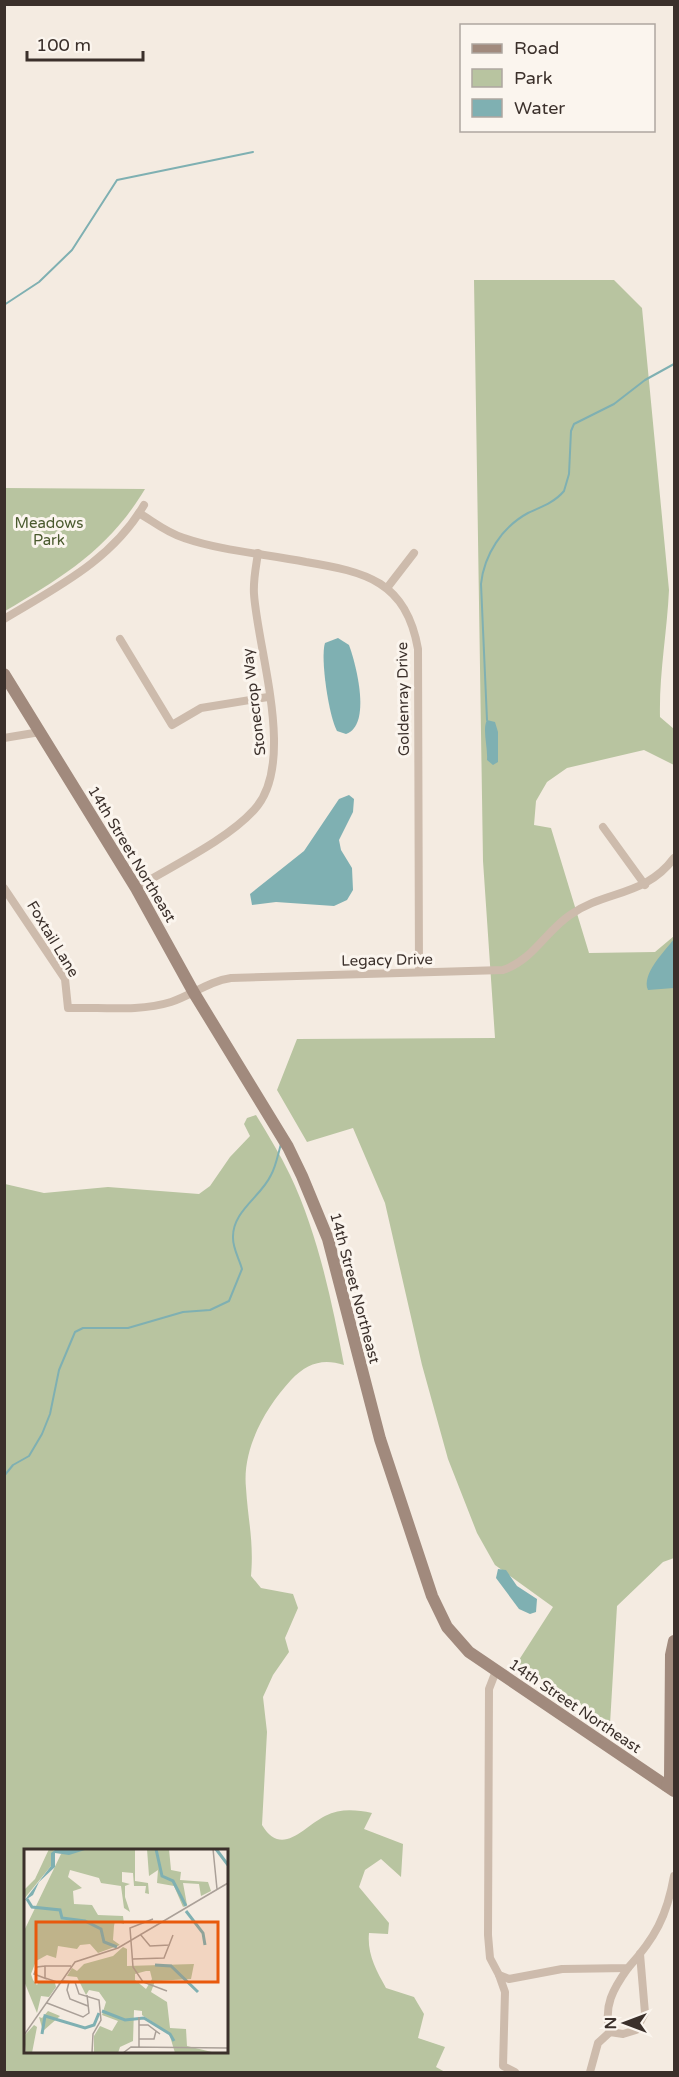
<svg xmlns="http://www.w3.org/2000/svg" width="679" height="2077" viewBox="0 0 679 2077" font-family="'Varela Round',sans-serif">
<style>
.green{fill:#b8c4a0;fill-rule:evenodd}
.water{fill:#7fb0b2}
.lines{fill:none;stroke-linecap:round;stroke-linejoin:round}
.stream{stroke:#7fb0b2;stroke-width:2}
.street{stroke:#cdbbac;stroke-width:8}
.secondary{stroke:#a18a7d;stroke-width:12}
.labels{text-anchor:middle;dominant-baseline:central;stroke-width:6;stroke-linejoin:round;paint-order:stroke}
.park-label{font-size:15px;fill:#4a5a2e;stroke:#fbf5ee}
.street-label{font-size:15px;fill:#3b302b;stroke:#fbf5ee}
.inset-river{fill:none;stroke:#7fb0b2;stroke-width:3}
.inset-road{fill:none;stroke:#aaa098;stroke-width:1.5}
.view{fill:#e8590c;fill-opacity:0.15;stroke:#e8590c;stroke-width:3}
.inset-edge{fill:none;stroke:#3b302b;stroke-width:3}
</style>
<rect width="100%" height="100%" fill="#f4ebe1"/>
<!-- green -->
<g class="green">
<path d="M474,280H614L642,308L669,590C667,633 659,674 660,717L674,729V765L644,750L567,768L547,782L536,801L534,825L551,828L589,953L655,952L674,936V1558L663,1562L617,1606L610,1724L517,1663L553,1607L495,1565L477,1533L448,1459L422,1365L385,1203L353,1128L307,1142L277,1090L297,1039L495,1038L483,861Z"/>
<path d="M5,488L145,489C109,549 63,577 5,611Z"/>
<path d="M256,1115C268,1135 280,1154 290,1175C318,1234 332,1302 344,1365C323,1358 307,1363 291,1380C265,1408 242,1449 246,1488C248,1521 254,1541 251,1576L261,1588L293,1594L298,1608L285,1638L289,1652L273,1675L263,1697L267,1732L262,1825C282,1858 303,1827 325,1816C341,1808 356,1810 372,1813L364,1829L403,1844L401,1877L381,1859L365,1870L359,1887L389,1923L388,1934L369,1933C367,1954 376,1970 386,1988L414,1997L424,2014L418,2038L445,2047L436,2067L445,2072H5V1184L44,1193L108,1187L199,1194L210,1186L230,1157L250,1136L244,1124L247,1118ZM26,1850H226V2052H26Z"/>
</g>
<!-- water -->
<g class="water">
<path d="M338,638L349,645C356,664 372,725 346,734L337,731C329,717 320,658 325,643Z"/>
<path d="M487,720L495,722L498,732V762L493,765L487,760C488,747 482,729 487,720Z"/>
<polygon points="349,795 354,799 353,812 339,840 341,850 352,868 353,890 347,900 334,906 276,902 252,905 250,894 304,851 339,799"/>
<path d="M674,939V988L648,990C641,974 665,951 674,939Z"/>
<polygon points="498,1569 506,1570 517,1586 537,1599 536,1612 530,1614 519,1609 496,1578"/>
</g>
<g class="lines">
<!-- stream -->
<g class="stream">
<polyline points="4,305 39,282 72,250 117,180 253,152"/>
<path d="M487,720L481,584C484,555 502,527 528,513C541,507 555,502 564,491L569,474L571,431L574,424L614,404L645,380L674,364"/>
<path d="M4,1476L13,1465L29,1456L42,1434L50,1414L59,1370L75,1332L83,1328H128L183,1312L210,1310L229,1301L242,1269C239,1258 233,1249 233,1238C232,1211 261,1197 271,1175C276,1166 278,1154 281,1144"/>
</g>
<!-- street -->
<g class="street">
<path d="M139,513C154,522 167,533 184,538C222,551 266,554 306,562C366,572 406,581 418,649L419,972"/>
<polyline points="387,588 414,553"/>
<path d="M4,619C57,587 112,560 144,505"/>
<polyline points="120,639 172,725 201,708 268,697"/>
<polyline points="4,738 40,732"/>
<polyline points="603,827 645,885"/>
<path d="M4,888L65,979L68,1008C101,1007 139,1012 171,1002C192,995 209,981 231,978L503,970C533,960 545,932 570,915C605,890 645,897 674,858"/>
<path d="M136,888C172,866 227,840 254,810C297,764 258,652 254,594C253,580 256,567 258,553"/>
<path d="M496,1671L489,1689L488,1935L490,1958L499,1975L509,1979L562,1969L628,1968C655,1938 667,1916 674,1876"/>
<polyline points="499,1975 505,1992 503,2066 515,2072"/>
<path d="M610,2032C603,2006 613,1989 628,1968"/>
<polyline points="590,2072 598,2043 610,2032 623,2034 636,2030 645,2013 640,1954"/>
</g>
<!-- secondary -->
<g class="secondary">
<polyline points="4,674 136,888 194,993 288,1147 302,1176 328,1239 380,1439 432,1596 447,1627 469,1652 674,1791"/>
<polyline points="667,1786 670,1778 671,1655 674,1641"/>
</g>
</g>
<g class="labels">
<!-- park labels -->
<g class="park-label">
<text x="49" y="523">Meadows<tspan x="49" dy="17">Park</tspan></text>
</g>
<!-- street labels -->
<g class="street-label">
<text transform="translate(403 699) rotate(-91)">Goldenray Drive</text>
<text transform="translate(254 702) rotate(-97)">Stonecrop Way</text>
<text transform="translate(132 854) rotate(59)">14th Street Northeast</text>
<text transform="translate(53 939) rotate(59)">Foxtail Lane</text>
<text transform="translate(387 960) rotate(-1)">Legacy Drive</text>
<text transform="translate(355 1288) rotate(75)">14th Street Northeast</text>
<text transform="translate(575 1706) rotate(34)">14th Street Northeast</text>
</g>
</g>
<!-- overview -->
<g transform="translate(24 1849)">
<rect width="204" height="204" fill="#f4ebe1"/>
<path d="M25,0H55H30L27,17L0,50V41L11,30ZM64,0H111V32L124,34L125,45L121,44L122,37H110L109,24L98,23V33L106,35L101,37V48L106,63L100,59L97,37L77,34L75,29L46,21L44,28L58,39L49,42L50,55L68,56L74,66L99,67L100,75L91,72L90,77L89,91L96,96L74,104L66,95L56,96L53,100L34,97L32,109L23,106L12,112L7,125L9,131L13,136L15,132L31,134L32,138L25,148L17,147L13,164L0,132V82L37,5ZM123,0H145L147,21L157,23L156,31L184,33L187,42L177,47L175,35L159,34L163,56L159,58L150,37L133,34L134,21L125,27ZM99,98L103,100V117L170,115L167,130L131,132L127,143L143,153L146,179L162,180L163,197L192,204H151L145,184L118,166V162L110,161L109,192L96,198L94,204H70V187L76,177L88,182L94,172L78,166L82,153L75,143L65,141L62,146L53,128L43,127L48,119L53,122L60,115L89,107ZM122,122H126L128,130L122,140L111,131V125ZM24,162L36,167L19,182L15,168L18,169ZM10,176L13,178L8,204H2L0,187Z" fill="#b8c4a0" fill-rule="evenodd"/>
<path d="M32,0H64L45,6L31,4V18L15,33L9,46L0,52L27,17V4Z" fill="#7fb0b2"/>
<path class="inset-river" d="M132,0L138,27L149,32L162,57M192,0L204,16M3,50L8,58L36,61L38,69L61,72L77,80L80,93L93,98M162,62L179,84L181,96M131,116L147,117L174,143M78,162L101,171L120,169L146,185L150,192M18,185L21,167L61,179L70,176L75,164"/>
<path class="inset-road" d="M189,0L193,40M129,70L106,79L109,118L119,133L143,142M116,85L126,97L146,96M109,110L140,109L149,86M21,117L13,118L10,125L23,130M37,132L51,133L55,145L75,151L77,171L69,185L68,204M45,133L43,141L46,150L64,157M36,134L21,129V117H47M23,154L59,168L65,164L63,146M115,168V198M115,176H124L136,185M0,186L51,113L94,99L204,34M115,190H130L132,182M99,204L107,198L204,199"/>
<path class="view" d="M12,73H194V133H12Z"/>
<rect width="204" height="204" class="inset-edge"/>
</g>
<!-- border -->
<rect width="679" height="2077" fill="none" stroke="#3b302b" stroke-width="12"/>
<!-- legend -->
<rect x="460" y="24" width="195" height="108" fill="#fbf5ee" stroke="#aea6a0" stroke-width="1.5"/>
<rect x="472" y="44" width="30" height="9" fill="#a18a7d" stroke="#aea6a0" stroke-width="1.5"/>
<text x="514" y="54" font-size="18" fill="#3b302b">Road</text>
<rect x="472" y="69" width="30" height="18" fill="#b8c4a0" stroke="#aea6a0" stroke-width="1.5"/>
<text x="514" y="84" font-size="18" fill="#3b302b">Park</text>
<rect x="472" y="99" width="30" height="18" fill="#7fb0b2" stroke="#aea6a0" stroke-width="1.5"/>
<text x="514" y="114" font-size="18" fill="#3b302b">Water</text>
<!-- north arrow -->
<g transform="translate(625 2023) rotate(270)" stroke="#fbf5ee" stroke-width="4.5" paint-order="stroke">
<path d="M0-4.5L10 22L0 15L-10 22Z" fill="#3b302b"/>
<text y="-9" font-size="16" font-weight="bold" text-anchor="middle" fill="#3b302b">N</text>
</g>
<!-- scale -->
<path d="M27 51v9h116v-9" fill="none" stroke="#3b302b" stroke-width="3"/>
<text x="36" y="51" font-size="18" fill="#3b302b" stroke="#fbf5ee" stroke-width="4.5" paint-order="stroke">100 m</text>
</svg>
